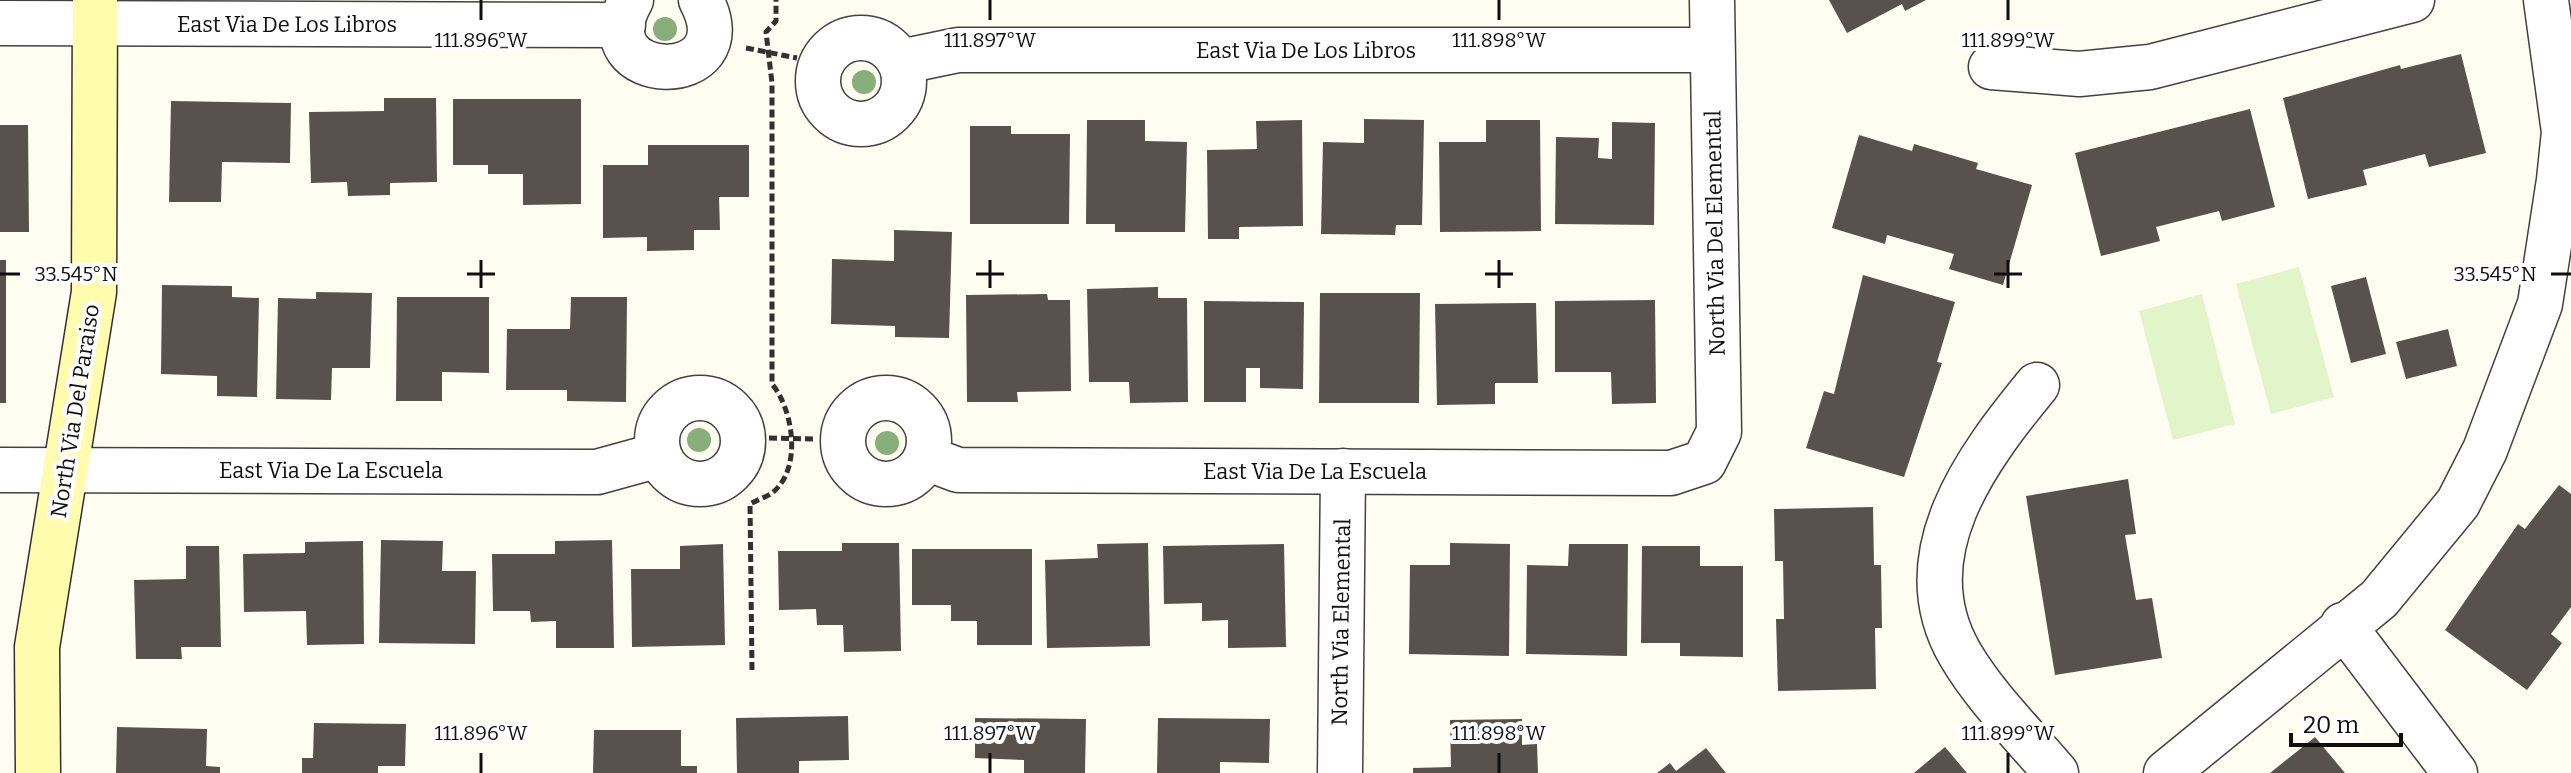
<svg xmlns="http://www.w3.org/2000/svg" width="2571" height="773" viewBox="0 0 2571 773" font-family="Bitter,serif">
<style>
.pitch{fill:#e2f4ca}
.building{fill:#59514b}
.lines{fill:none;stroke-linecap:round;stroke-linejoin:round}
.street-casing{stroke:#424242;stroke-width:47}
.secondary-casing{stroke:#313131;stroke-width:47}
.path{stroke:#313131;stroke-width:5;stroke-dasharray:8 4;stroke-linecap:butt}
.street{stroke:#fff;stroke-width:44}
.secondary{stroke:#fffcad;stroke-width:44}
.tree{fill:#87ae7b}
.ticks{fill:none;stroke:#0f0f0f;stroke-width:3}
.labels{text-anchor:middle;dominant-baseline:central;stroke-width:8;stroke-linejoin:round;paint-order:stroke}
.street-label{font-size:22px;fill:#0f0f0f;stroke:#fff}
.ticks-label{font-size:20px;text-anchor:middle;fill:#0f0f0f;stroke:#fff;stroke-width:8;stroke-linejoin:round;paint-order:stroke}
</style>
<rect width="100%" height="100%" fill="#fffdf2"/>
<!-- pitch -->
<g class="pitch">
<polygon points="2299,267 2334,397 2271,414 2236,284"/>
<polygon points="2202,294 2235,424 2173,440 2139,311"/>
</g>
<!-- building -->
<g class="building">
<polygon points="1829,0 1926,0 1905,11 1902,4 1847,33"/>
<polygon points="2461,54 2486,153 2429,167 2425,154 2363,170 2367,185 2308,199 2283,98 2400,65 2401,69"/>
<polygon points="384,98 436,98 437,182 390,183 390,195 348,196 347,182 311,183 309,112 384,111"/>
<polygon points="453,99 581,99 581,204 523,205 523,174 488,174 488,165 453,165"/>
<polygon points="171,101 291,103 290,163 222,162 221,202 169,202"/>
<polygon points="2250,109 2275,207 2222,221 2219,211 2156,227 2160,241 2101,256 2075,153"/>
<polygon points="1364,119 1424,120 1422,225 1396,225 1395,235 1321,234 1323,142 1364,143"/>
<polygon points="1087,120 1145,120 1145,141 1187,142 1185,232 1115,232 1115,224 1086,224"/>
<polygon points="1302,120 1303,226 1239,227 1239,239 1208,239 1207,150 1257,149 1256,121"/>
<polygon points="1486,120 1540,120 1541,231 1440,232 1439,142 1486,142"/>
<polygon points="1612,122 1655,123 1654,225 1555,224 1556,137 1599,138 1598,158 1612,159"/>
<polygon points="0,125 28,125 29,232 0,232"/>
<polygon points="970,126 1011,126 1011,134 1070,134 1069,224 970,224"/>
<polygon points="1859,135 1912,151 1914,144 1978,163 1976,169 2032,185 2003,285 1949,269 1954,254 1887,235 1885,244 1832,228"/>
<polygon points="648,145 749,145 749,197 719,197 720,230 694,230 694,250 647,251 647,237 603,238 603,165 648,165"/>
<polygon points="894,230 952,232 949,338 895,337 895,326 831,324 832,259 894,261"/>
<rect x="0" y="260" width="6" height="143"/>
<polygon points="1863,275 1955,302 1937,362 1942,363 1904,477 1806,448 1824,391 1834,394"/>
<polygon points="2366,277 2386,354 2351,363 2331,286"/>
<polygon points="162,285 232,286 232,297 259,298 257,397 217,396 217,376 161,374"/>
<polygon points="1158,287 1158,298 1187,298 1188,402 1130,403 1129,382 1089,382 1087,289"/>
<polygon points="316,292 372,293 370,368 332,368 331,400 276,399 278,298 316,299"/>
<polygon points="1320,293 1420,293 1419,403 1319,403"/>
<polygon points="1047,294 1048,300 1070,300 1071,391 1017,392 1018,402 967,402 966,295"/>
<polygon points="397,297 489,297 489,373 442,372 442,401 396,401"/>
<polygon points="571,297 627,297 626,402 567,401 567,390 506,390 507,329 570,329"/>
<polygon points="1655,300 1656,403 1612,404 1611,372 1555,372 1555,301"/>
<polygon points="1204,301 1304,302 1303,389 1260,388 1260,368 1246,368 1246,402 1204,402"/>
<polygon points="1536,303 1538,383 1495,383 1495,404 1437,405 1435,304"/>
<polygon points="2448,329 2457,366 2406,379 2396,342"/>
<polygon points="2128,479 2136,534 2125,535 2136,600 2152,598 2162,658 2055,675 2026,496"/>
<polygon points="2559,485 2571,494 2571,607 2551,634 2562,643 2527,690 2445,630 2518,524 2525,529"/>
<polygon points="1873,507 1874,565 1881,565 1882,628 1875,628 1876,689 1778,691 1776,619 1784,619 1783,561 1775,561 1774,509"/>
<polygon points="381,540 443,541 442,571 476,571 475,644 379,643"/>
<polygon points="612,540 614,648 556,648 556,621 531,622 530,611 493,611 492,554 555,554 555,541"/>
<polygon points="363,541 364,644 307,645 306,611 244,612 243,554 305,553 305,542"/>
<polygon points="842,543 899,543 901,651 844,652 843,625 817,625 816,609 779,610 778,551 842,551"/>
<polygon points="1148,543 1150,646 1047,648 1045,560 1098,558 1097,544"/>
<polygon points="1450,543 1510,544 1509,656 1409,654 1410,565 1450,565"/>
<polygon points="723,544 725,645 632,647 631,569 680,569 680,546"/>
<polygon points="1284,544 1286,647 1228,648 1228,620 1202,621 1202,603 1164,604 1163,546"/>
<polygon points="1569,544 1628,544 1627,656 1526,654 1527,565 1568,566"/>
<polygon points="186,546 219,546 221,647 181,647 182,659 136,659 134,580 186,579"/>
<polygon points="1642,546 1700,546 1700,566 1743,566 1743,657 1680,656 1680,643 1641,643"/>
<polygon points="912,549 1032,549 1032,645 977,645 977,621 951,621 951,605 912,605"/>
<polygon points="848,716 849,760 799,761 799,773 737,773 736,718"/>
<polygon points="975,718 1086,719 1085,773 1024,773 1024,760 975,758"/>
<polygon points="1158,718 1270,719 1269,763 1220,762 1220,773 1157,773"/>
<polygon points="1522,719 1522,745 1537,744 1538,773 1413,773 1413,768 1451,767 1450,720"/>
<polygon points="314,723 406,724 405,766 378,766 378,773 302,773 302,758 313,758"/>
<polygon points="117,727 207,729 206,766 220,767 220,773 116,773"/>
<polygon points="594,730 681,730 681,766 697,766 697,773 593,773"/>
<polygon points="2315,737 2345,773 2270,773"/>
<polygon points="1945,747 1967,773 1914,773"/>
<polygon points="1706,748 1726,773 1657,773 1670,763 1676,771"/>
</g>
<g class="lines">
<!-- street casing -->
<g class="street-casing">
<g id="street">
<path d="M631,0C582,87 749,91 701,0"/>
<polyline points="0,23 623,25"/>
<circle cx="861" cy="81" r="43"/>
<polyline points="900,62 958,50 1712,50"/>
<polyline points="1991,67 2079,74 2150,67 2412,0"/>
<path d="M2037,385C1977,458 1903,556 1960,654C1985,697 2024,735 2056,773"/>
<circle cx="886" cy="441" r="43"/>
<circle cx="700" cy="441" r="43"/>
<polyline points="926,458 958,470 1671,473 1704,462 1719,432 1712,0"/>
<polyline points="0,470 597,472 659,455"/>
<polyline points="2343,625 2455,773"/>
<polyline points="1340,773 1343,471"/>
<polyline points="2166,773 2379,599 2458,503 2485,450 2540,304 2559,180 2564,132 2546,0"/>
</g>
</g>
<!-- secondary casing -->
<g class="secondary-casing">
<polyline id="secondary" points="38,773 37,647 94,292 95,0"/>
</g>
<!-- path -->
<g class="path">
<polyline points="746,48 797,58"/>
<polyline points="769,438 816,439"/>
<path d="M752,670L750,504C757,500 766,497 772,493C803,469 793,409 772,384V83L766,32L776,21V0"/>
</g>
<!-- street -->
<use href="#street" class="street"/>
<!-- secondary -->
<use href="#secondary" class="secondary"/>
</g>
<!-- trees -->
<g class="tree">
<circle cx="665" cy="29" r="12"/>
<circle cx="864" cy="82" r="12"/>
<circle cx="699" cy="440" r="12"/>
<circle cx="887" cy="443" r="12"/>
</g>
<!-- ticks -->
<path class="ticks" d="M481,0V20M990,0V20M1499,0V20M2008,0V20M481,260V288M990,260V288M1499,260V288M2008,260V288M0,274H20M467,274H495M976,274H1004M1485,274H1513M1994,274H2022M2551,274H2571M481,753V773M990,753V773M1499,753V773M2008,753V773"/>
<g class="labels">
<!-- street labels -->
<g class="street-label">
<text x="287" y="24">East Via De Los Libros</text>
<text x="1306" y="50">East Via De Los Libros</text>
<text transform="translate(1715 233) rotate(-91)">North Via Del Elemental</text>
<text transform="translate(75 411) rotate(-81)">North Via Del Paraiso</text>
<text x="331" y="470">East Via De La Escuela</text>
<text x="1315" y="471">East Via De La Escuela</text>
<text transform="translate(1341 622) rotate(-89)">North Via Elemental</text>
</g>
</g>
<g class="ticks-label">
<text x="481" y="47">111.896°W</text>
<text x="990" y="47">111.897°W</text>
<text x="1499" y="47">111.898°W</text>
<text x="2008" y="47">111.899°W</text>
<text x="2495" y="281">33.545°N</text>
<text x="76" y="281">33.545°N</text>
<text x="481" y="740">111.896°W</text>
<text x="990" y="740">111.897°W</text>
<text x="1499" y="740">111.898°W</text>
<text x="2008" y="740">111.899°W</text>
</g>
<!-- scale -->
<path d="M2291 733v12h110v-12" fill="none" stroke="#0f0f0f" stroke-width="4"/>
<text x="2303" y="733" font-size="24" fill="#0f0f0f" stroke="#ffffff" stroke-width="6" paint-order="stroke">20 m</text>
</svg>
